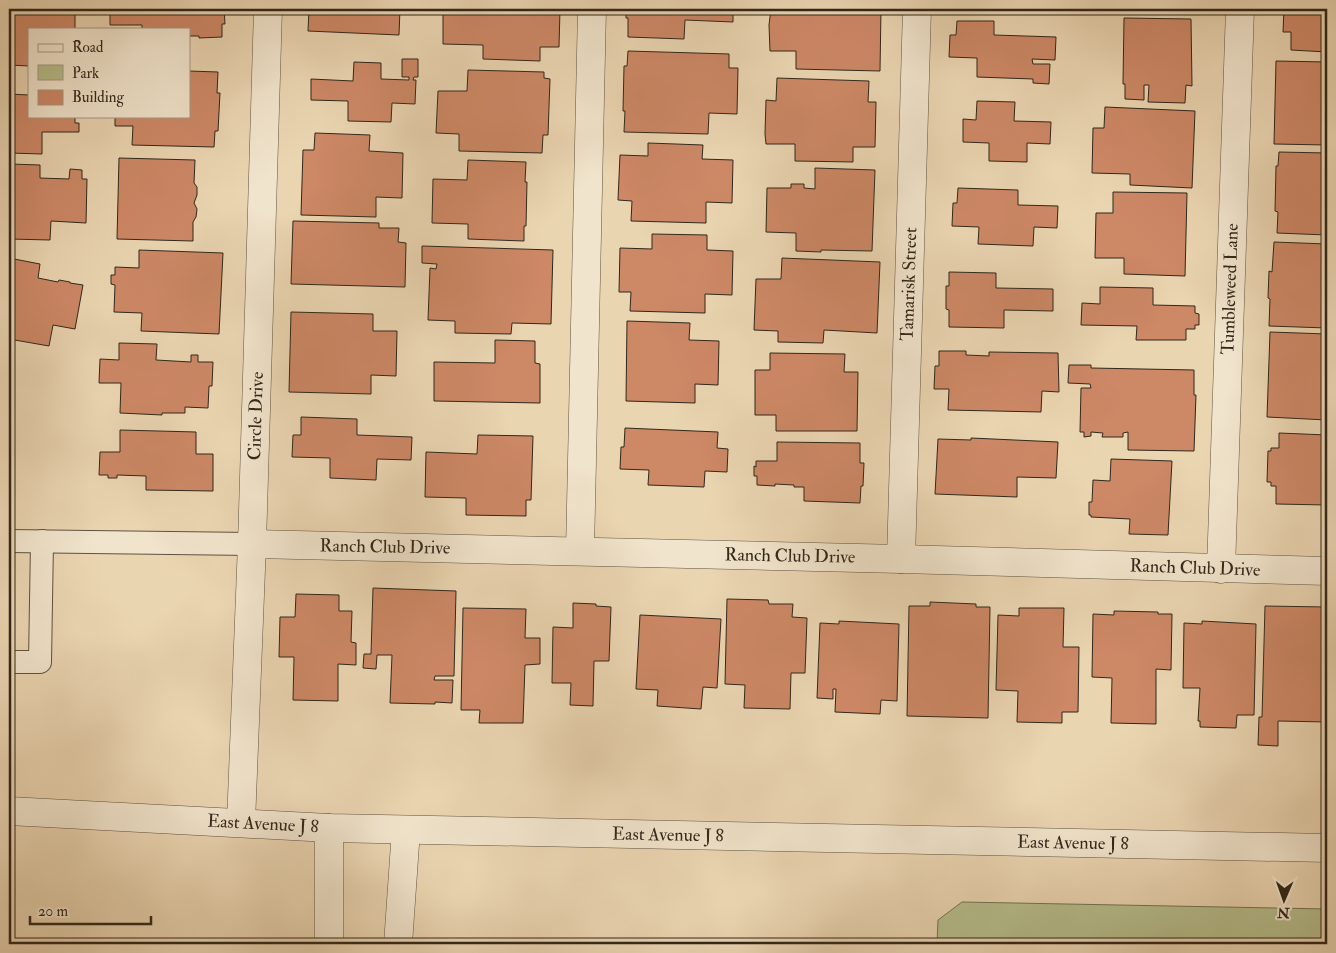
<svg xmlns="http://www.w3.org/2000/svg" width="1336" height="953" viewBox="0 0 1336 953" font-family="'IM FELL Double Pica',serif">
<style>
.green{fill:#b6bd8c;stroke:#747253}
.building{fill:#cd8866;stroke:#31271a}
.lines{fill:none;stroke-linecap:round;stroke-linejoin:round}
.service-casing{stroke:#5f5240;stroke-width:24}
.minor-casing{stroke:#5f5240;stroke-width:29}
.tertiary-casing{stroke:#5f5240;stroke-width:29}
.service{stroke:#f1e4cc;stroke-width:22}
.minor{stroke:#f1e4cc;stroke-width:28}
.tertiary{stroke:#f1e4cc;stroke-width:28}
.labels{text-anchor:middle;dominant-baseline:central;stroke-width:4.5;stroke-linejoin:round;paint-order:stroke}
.street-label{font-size:18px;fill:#31271a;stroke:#f1e4cc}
</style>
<rect width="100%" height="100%" fill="#ead5b1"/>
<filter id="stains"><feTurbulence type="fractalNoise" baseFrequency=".004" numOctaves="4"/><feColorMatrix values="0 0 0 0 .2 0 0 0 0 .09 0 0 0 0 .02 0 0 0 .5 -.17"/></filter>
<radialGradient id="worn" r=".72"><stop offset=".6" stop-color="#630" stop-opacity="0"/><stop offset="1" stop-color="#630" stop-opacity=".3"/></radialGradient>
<!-- green -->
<polygon class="green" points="962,902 1327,909 1327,944 937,944 938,920"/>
<!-- building -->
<g class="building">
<polygon points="9,9 75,9 75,29 29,29 29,66 9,65"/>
<polygon points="110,9 224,9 225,24 222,24 222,37 199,38 199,36 189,36 189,29 142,29 142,25 110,25"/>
<polygon points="309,9 400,9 399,35 308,31"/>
<polygon points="443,9 560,9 559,47 540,47 540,61 483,59 483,45 443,44"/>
<polygon points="622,9 733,9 733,22 685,20 684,39 628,37 628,18 626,18 626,14 622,14"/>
<polygon points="771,9 881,9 880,71 796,69 796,51 770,51 769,25"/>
<polygon points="1284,9 1327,9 1327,52 1291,50 1291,32 1283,32"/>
<polygon points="1124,18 1191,19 1192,86 1186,85 1185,103 1148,102 1149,85 1144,85 1144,100 1125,99 1125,84 1123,84"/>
<polygon points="957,21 994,21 994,35 1056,37 1055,60 1032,59 1033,64 1050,64 1049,84 1033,83 1033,79 977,77 977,58 949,57 950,35 956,35"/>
<polygon points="628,51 729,54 729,68 738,68 737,114 709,113 708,134 624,132 625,111 623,111 624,66 627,66"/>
<polygon points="402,59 418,59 418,77 414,77 413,80 416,80 415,104 392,103 391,122 348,121 348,101 311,100 311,79 353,81 354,62 381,63 381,79 409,80 409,77 402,77"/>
<polygon points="1276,61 1327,62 1327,145 1274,144"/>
<polygon points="468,70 544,72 544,78 550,79 548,135 543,135 542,153 459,151 459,134 436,133 438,91 467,91"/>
<polygon points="189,71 218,72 217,93 220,93 218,131 215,131 214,147 132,145 133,126 115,126 115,116 189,116"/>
<polygon points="777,78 869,81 868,102 876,102 875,147 853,147 853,162 795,161 795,144 766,144 765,134 766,100 776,101"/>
<polygon points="9,94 29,95 29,116 75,116 75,123 79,123 79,132 42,132 42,154 9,153"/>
<polygon points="977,101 1015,102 1014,121 1051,122 1050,144 1027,143 1027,162 989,161 989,143 963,142 963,119 976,120"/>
<polygon points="1105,107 1195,111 1192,188 1130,185 1130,174 1092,173 1093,128 1104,128"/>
<polygon points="315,133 370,135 369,151 403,153 402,198 376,197 376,217 301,215 303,150 314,150"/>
<polygon points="648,143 703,145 702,159 733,160 732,203 706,202 706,223 631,221 632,201 618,200 620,155 648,156"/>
<polygon points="1279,152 1327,153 1327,235 1277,233 1278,212 1275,211 1276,166 1278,166"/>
<polygon points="119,158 195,160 194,183 197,187 197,195 194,203 197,209 196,217 193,222 193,241 117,239"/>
<polygon points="468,160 526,162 525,182 527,182 526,226 524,226 524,241 468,239 468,224 432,223 433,179 467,180"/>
<polygon points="9,164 40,165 40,178 69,179 70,169 82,170 82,179 87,179 86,223 51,221 50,240 9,239"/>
<polygon points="815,168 875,170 872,251 821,250 821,252 796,251 796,233 766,232 767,188 791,188 791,184 804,184 804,188 815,189"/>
<polygon points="958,188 1018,190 1018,205 1058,206 1057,228 1034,227 1033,246 978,244 979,227 952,226 953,203 957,203"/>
<polygon points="1113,192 1187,193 1185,276 1124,274 1124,258 1095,258 1096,213 1113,213"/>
<polygon points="293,221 379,223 379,228 399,228 398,242 406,243 405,287 291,284"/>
<polygon points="652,234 707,235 707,250 733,251 732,295 705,294 705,313 630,311 631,292 619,292 620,248 652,249"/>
<polygon points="1274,242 1327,244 1327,328 1269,326 1270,299 1268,298 1269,271 1272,272"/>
<polygon points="422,246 553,250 551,324 512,323 511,334 455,333 455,321 428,320 430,268 436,269 437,264 422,263"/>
<polygon points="139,250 223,253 219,334 141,331 142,313 114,312 115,285 111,284 111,275 115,275 115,267 139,268"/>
<polygon points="9,258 40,264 38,278 58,282 59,280 70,282 70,283 83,285 75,329 53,325 49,346 9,339"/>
<polygon points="782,258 880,262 877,333 824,330 823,343 778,342 778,331 754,330 756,279 781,279"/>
<polygon points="949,272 996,273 996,288 1053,289 1053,311 1004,310 1004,328 949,327 949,310 946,309 946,286 949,286"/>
<polygon points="1100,287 1153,288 1153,305 1195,306 1195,313 1199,314 1199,325 1195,325 1195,329 1186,329 1186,340 1136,340 1137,326 1081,325 1082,303 1100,304"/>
<polygon points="291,312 373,314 373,331 397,331 396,376 371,375 371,394 289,392"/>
<polygon points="627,321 690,323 689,340 719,341 718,385 695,384 695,403 626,401"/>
<polygon points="1270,332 1327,334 1327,420 1267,417"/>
<polygon points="495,340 535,341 535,363 540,364 540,403 434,401 434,362 495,363"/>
<polygon points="119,343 157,344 156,360 191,362 191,355 198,355 198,362 213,362 212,386 209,386 208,408 185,407 185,413 162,413 162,415 120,413 121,383 99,383 100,359 119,360"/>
<polygon points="939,351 966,351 966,355 989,356 989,352 1058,353 1059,392 1042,391 1041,412 948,410 949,389 934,389 935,366 939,366"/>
<polygon points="770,353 845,354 844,372 858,372 857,431 776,431 776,415 755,415 755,370 770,370"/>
<polygon points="1069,365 1091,365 1091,368 1194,370 1194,395 1196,395 1194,451 1128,450 1128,432 1123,433 1123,437 1102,437 1103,433 1091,432 1091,436 1084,437 1084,432 1080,432 1081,388 1091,388 1090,384 1068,383"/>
<polygon points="301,417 357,419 357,435 412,437 411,460 377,459 376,480 330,478 330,458 292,457 293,435 301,435"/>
<polygon points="625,428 718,432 717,448 728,449 727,472 705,471 704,487 648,485 649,470 620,469 621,447 624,447"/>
<polygon points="120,430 196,432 196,454 213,454 213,491 146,490 146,476 117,475 117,478 108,478 108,475 99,475 100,452 120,452"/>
<polygon points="1279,433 1327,435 1327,505 1276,504 1276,486 1271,486 1271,482 1267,482 1268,451 1271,451 1271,448 1279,448"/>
<polygon points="478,435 533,436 531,500 526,500 526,516 466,515 466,498 425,497 426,452 477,454"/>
<polygon points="971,438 1058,442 1056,478 1017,477 1017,497 935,494 938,439 971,440"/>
<polygon points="777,442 860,443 860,463 864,463 863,486 861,486 860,503 804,501 804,487 794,487 794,485 775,484 775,486 757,485 757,476 754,476 754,466 756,467 756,461 777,461"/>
<polygon points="1111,459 1172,461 1168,535 1129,534 1130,519 1091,517 1091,515 1089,515 1089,502 1092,502 1093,480 1110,481"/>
<polygon points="373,588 456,591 454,676 435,676 434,680 453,680 452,703 435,702 435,704 390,703 392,655 377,655 376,669 363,668 364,654 371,654"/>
<polygon points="296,594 339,595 339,611 352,611 351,642 356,643 356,665 338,664 338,701 293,700 294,657 279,657 280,617 295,617"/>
<polygon points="727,599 768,600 769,604 793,604 792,617 807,618 805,673 791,673 790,709 744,708 745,685 725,684"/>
<polygon points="930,602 976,604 976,607 990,607 988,718 907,716 909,606 930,606"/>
<polygon points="573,603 596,604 596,606 611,607 609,661 594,661 593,706 570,705 571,683 552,683 553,627 573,628"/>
<polygon points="1265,606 1327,607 1327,722 1278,721 1278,746 1258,745 1259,717 1262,717"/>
<polygon points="463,608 526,609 525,638 540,638 540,664 525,665 523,723 479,723 480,710 461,710"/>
<polygon points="1019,608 1064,608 1063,647 1079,647 1078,712 1062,712 1062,723 1017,722 1018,691 996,690 998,615 1019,616"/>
<polygon points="1114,611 1158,612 1158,614 1172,614 1171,670 1156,669 1156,724 1111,723 1112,678 1092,677 1093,614 1114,615"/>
<polygon points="640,615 721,619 717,688 703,687 701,709 657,706 658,690 636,689"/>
<polygon points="839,621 899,624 897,701 881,700 880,714 835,712 836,689 833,689 833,699 817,698 820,623 839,624"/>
<polygon points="1202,621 1256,624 1254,715 1237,715 1236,728 1200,727 1200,721 1198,721 1200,688 1183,688 1184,623 1202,624"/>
</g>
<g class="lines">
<!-- service casing -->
<g class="service-casing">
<g id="service">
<polyline points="9,541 252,544"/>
<polyline points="9,662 40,662 42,541"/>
</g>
</g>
<!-- minor casing -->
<g class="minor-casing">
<g id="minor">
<polyline points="252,544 901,559 1327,571"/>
<polyline points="580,551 592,9"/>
<polyline points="901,559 917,9"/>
<polyline points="1221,569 1240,9"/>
<polyline points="241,823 252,544 268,9"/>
<polyline points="329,828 329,944"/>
<polyline points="398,944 406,830"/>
</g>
</g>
<!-- tertiary casing -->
<g class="tertiary-casing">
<polyline id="tertiary" points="9,811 329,828 1327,848"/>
</g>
<!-- service -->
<use href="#service" class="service"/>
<!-- minor -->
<use href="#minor" class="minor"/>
<!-- tertiary -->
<use href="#tertiary" class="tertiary"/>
</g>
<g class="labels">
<!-- street labels -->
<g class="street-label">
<text transform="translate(909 284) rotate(-88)">Tamarisk Street</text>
<text transform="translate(1230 289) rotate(-88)">Tumbleweed Lane</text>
<text transform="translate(256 416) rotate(-88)">Circle Drive</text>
<text transform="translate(385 547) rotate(1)">Ranch Club Drive</text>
<text transform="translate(790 556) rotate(1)">Ranch Club Drive</text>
<text transform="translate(1195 568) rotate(2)">Ranch Club Drive</text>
<text transform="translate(263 824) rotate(3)">East Avenue J 8</text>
<text transform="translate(668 835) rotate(1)">East Avenue J 8</text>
<text transform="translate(1073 843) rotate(1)">East Avenue J 8</text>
</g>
</g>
<!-- margin -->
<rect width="1336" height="953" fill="none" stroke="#ead5b1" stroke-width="30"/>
<rect x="10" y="10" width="1316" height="933" fill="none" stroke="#31271a" stroke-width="2.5"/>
<rect x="15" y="15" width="1306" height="923" fill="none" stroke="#31271a"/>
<!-- legend -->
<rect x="28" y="28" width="162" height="90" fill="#f1e4cc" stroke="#a49885"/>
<rect x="38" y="44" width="25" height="8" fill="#f1e4cc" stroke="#a49885"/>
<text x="72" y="52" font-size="15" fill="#31271a">Road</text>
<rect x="38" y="65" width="25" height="15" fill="#b6bd8c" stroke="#a49885"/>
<text x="72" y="78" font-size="15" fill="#31271a">Park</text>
<rect x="38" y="90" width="25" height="15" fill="#cd8866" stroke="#a49885"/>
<text x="72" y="102" font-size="15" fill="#31271a">Building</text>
<!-- north arrow -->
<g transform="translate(1284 900) rotate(182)" stroke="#f1e4cc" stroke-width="4" paint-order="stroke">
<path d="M0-4L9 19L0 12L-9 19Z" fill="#31271a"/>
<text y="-8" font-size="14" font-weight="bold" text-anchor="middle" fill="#31271a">N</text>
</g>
<!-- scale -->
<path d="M30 916v8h121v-8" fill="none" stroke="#31271a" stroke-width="2.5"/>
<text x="38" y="916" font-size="15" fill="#31271a" stroke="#f1e4cc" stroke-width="4" paint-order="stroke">20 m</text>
<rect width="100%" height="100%" filter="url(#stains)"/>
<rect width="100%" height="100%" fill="url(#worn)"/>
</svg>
